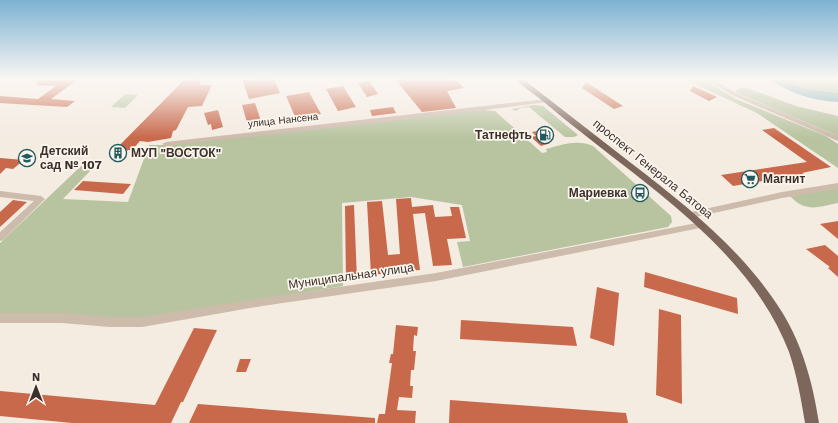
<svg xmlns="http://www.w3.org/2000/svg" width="838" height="423" viewBox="0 0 838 423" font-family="'Work Sans',sans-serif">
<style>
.green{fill:#b8c4a0}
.water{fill:#7fb0b2}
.building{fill:#c8694b}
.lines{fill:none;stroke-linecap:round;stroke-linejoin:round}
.minor{fill:#cdbbac;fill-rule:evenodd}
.primary{fill:#7d675c;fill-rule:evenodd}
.labels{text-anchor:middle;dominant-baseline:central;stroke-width:3.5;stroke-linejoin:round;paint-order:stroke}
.far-street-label{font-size:10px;fill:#3b302b;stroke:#fbf5ee}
.poi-label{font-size:12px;font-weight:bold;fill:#3b302b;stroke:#fbf5ee;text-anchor:start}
.street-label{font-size:12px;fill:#3b302b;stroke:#fbf5ee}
</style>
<rect width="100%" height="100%" fill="#f4ebe1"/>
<!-- green -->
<g class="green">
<polygon points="684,79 703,79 736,99 826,136 838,144 838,168 757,113"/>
<polygon points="782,79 838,79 838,93 802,88"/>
<polygon points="744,87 796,106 838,116 838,136 737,93 736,90"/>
<polygon points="125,94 138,95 125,108 111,107"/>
<polygon points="534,105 543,106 578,135 574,137 565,137 529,107 520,108 516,111 512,109"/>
<path d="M483,110L495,111L542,153L547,152L546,149C562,145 577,139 593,146L671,216L672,222L668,227L463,267L457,242L470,241L462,205L411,197L342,203L343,286L143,319L0,314V243L80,167L88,164L91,170L63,199L128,202L149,145H167Z"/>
<path d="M838,187V203C817,207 806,213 790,196Z"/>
</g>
<!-- water -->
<path class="water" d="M769,79H782L802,88L838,93V102C814,101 789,93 769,79Z"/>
<!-- building -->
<g class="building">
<polygon points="37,79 77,80 51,99 75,101 67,107 0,103 0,96 38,99 56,86 37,85"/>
<polygon points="185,79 202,79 199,85 212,85 202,106 188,107 176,130 173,131 171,138 148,142 140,141 132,150 128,150 122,157 109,156"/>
<polygon points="242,79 274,79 280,93 249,99"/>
<polygon points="395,79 455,79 464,88 447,91 456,108 422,112"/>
<polygon points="369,81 378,94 367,97 358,83"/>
<polygon points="586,82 623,106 614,109 582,88"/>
<polygon points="343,86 356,107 338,111 326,89"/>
<polygon points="693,86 717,97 709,101 690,91"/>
<polygon points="309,92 321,114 296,119 286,96"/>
<polygon points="255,103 262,124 248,126 242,105"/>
<polygon points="393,107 396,113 372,116 370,110"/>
<polygon points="218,110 223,127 212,130 211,124 208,125 204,113"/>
<polygon points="774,128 831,167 802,173 804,174 733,186 721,175 807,162 762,130"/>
<polygon points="543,130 551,137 544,139 550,143 541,146 531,137 536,136 532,132"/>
<polygon points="0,158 24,160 13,169 6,168 0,174"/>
<polygon points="83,181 131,184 123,194 74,190"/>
<polygon points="411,198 412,207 433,205 435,217 452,216 450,207 459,207 466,238 447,239 452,265 433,266 425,213 413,214 420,270 389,272 389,273 371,275 367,202 382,201 388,255 400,254 396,199"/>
<polygon points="13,200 27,202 0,227 0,212"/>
<polygon points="354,205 357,280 346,281 345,206"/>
<polygon points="838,221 838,239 820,224"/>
<polygon points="825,245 838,256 838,277 828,268 830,267 806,249"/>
<polygon points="645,272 737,298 738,314 644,287"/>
<polygon points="597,287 619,293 614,346 590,338"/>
<polygon points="659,309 681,315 682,404 656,395"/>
<polygon points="461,320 573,327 577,346 460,339"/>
<polygon points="396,325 418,327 417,336 414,335 413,351 416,351 414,370 411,370 410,386 413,386 412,398 399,397 397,410 416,411 415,423 377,423 379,414 385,414 392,363 389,363 391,354 393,354"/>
<polygon points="194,328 217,330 183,402 181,402 171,423 72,423 0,416 0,391 155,405"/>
<polygon points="240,359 251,359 246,372 236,372"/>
<polygon points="450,400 626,413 628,423 449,423"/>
<polygon points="198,404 375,418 375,423 189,423"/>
</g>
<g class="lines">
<!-- minor -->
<g class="minor">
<polygon points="705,79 713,79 738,94 838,136 838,141 734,96"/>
<polygon points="546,99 549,101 548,102 422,118 166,146 162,144 166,142"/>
<polygon points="838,183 838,189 782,198 691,218 686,215 691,212 782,192"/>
<polygon points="0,191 41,196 45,199 3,240 0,241 0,232 34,201 0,197"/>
<polygon points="702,222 707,225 705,227 436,281 262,306 142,327 110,327 62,323 0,323 0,313 62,313 110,317 142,317 262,298 436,273"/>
</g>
<!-- primary -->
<path class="primary" d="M516,79H523C559,107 595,135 631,163C687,206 744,251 782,312C803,346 813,384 819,423H805C801,399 797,375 789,352C753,258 662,196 586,136C570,124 555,111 539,98C531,92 522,86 516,79Z"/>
</g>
<!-- sky -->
<linearGradient id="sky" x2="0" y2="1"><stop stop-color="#7eb2d2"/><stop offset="0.57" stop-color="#faf6f2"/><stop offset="1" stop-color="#faf6f2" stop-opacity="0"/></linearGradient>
<rect width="838" height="138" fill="url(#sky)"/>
<!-- icons -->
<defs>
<g id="fuel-ring" transform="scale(0.9)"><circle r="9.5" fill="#fbf5ee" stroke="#1f5a5e" stroke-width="1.5"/><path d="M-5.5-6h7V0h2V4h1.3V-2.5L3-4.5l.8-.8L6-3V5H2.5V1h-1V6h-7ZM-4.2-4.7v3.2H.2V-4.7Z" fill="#1f5a5e"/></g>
<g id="building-ring" transform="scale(0.9)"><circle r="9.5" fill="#fbf5ee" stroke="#1f5a5e" stroke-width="1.5"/><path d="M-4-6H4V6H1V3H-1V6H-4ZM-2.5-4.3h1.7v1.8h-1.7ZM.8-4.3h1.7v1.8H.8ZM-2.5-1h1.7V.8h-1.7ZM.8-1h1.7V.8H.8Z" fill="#1f5a5e"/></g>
<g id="school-ring" transform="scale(0.9)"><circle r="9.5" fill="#fbf5ee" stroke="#1f5a5e" stroke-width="1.5"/><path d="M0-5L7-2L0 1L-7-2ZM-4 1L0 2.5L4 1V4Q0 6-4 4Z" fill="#1f5a5e"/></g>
<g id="supermarket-ring" transform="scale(0.9)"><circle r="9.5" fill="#fbf5ee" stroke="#1f5a5e" stroke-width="1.5"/><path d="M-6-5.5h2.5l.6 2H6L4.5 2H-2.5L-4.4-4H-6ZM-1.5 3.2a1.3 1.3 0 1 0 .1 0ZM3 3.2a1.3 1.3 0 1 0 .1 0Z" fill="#1f5a5e"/></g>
<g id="bus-ring" transform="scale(0.9)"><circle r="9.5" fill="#fbf5ee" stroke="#1f5a5e" stroke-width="1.5"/><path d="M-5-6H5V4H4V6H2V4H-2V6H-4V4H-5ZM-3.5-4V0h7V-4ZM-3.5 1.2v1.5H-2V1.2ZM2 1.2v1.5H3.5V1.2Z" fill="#1f5a5e"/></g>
</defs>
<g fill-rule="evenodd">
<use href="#fuel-ring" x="545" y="135"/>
<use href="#building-ring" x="118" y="153"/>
<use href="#school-ring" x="27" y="158"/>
<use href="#supermarket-ring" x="750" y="179"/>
<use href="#bus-ring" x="640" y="193"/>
</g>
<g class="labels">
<!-- far-street labels -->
<g class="far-street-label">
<text transform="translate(283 120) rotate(-6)">улица Нансена</text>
</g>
<!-- poi labels -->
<g class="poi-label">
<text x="532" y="135" text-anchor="end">Татнефть</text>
<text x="40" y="151">Детский<tspan x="40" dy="14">сад № 107</tspan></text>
<text x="131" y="153">МУП "ВОСТОК"</text>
<text x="763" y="179">Магнит</text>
<text x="627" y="193" text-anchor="end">Мариевка</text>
</g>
<!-- street labels -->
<g class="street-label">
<text transform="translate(653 169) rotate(39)">проспект Генерала Батова</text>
<text transform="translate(351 276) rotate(-8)">Муниципальная улица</text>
</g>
</g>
<!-- north arrow -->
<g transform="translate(36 387)" stroke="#fbf5ee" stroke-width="3" paint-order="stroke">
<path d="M0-3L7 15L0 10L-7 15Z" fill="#3b302b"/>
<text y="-6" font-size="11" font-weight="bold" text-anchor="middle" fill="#3b302b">N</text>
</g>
</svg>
